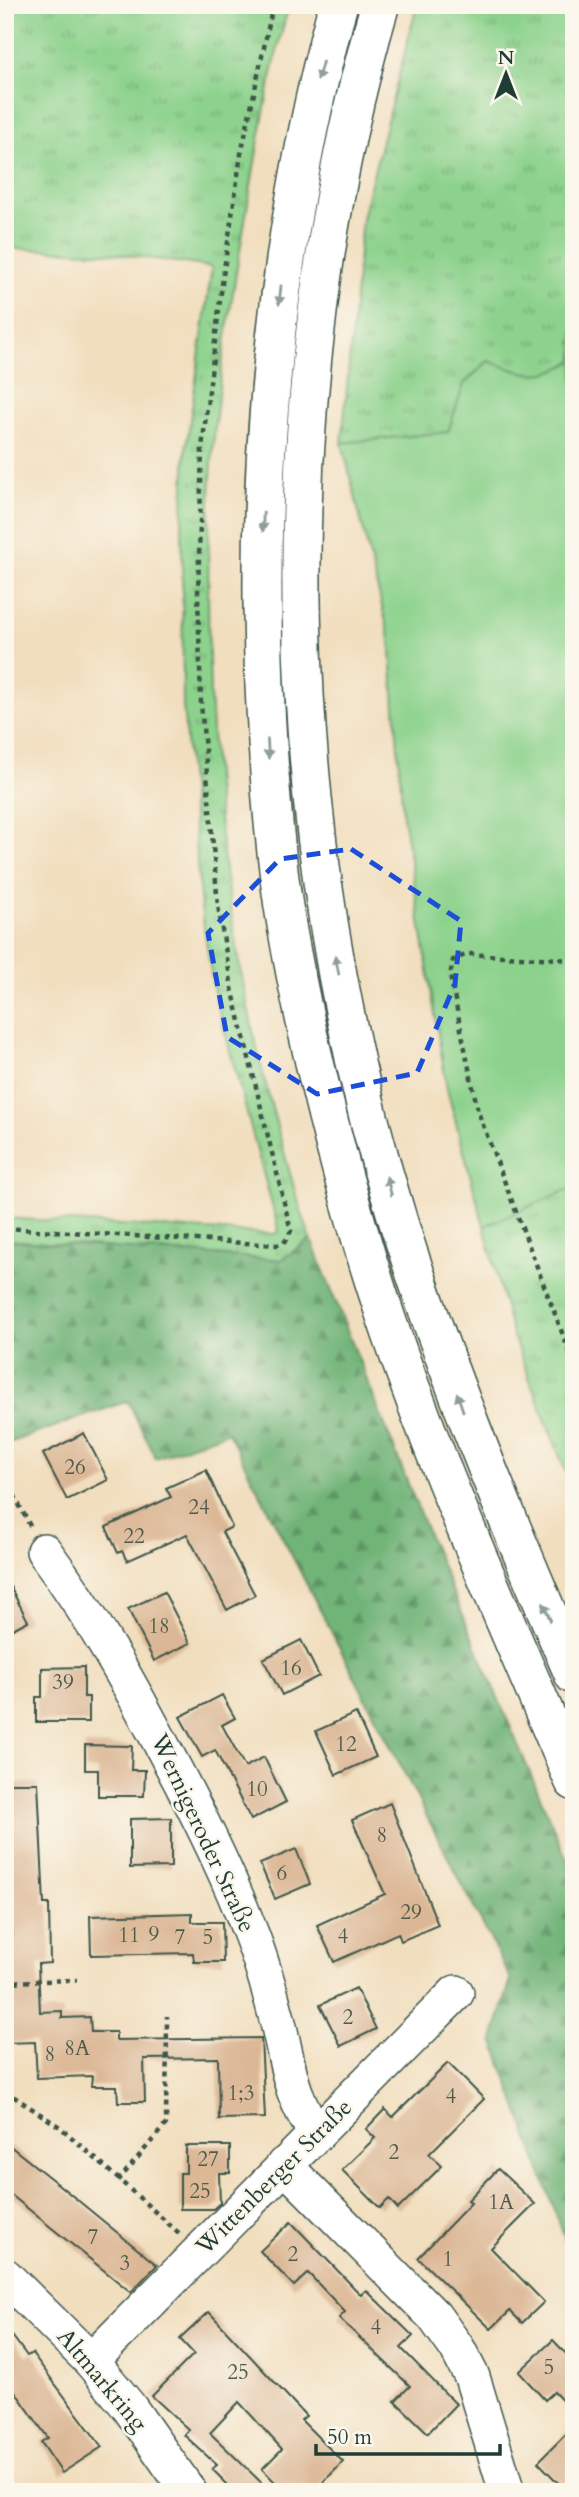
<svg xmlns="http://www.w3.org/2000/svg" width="579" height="2497" viewBox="0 0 579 2497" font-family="Cardo,serif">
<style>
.grass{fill:url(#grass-tufts);stroke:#568860;stroke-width:2}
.forest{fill:url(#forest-firs);stroke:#487856;stroke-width:2}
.green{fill:#8cd28c;stroke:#568860;stroke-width:2}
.building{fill:#dbb795}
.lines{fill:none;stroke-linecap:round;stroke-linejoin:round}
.minor-casing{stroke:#3e5549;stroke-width:38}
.highway-casing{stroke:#3e5549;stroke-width:41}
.path{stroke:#3e5549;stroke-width:4.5;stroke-dasharray:5 5;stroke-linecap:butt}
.minor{stroke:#fff;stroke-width:35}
.highway{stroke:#fff;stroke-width:38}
.oneway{fill:#8f9e9a}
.marked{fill:none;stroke:#1d4ed8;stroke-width:5;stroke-dasharray:14 9;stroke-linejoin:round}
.labels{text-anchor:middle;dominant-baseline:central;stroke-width:5;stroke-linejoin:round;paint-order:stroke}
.number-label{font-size:21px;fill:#4e5c4c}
.street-label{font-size:24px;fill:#1f3d34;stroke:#fbf7ec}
</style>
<defs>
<pattern id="grass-tufts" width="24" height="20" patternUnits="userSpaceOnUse" patternTransform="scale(1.75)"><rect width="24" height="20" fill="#8cd28c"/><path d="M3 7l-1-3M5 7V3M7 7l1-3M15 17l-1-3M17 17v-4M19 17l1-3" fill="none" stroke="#72ac73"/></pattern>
<pattern id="forest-firs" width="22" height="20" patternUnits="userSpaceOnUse" patternTransform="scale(1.75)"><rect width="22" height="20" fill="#71b478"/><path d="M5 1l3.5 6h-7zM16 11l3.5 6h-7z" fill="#5c9463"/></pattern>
</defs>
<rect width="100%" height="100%" fill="#fbf7ec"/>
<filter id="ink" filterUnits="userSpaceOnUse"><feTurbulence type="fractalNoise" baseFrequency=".0143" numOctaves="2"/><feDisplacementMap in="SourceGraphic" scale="14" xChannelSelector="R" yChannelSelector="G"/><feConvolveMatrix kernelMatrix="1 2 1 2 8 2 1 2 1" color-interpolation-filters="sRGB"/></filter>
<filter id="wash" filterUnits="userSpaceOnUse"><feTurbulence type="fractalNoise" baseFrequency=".00686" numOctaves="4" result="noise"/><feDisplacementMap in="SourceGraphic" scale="28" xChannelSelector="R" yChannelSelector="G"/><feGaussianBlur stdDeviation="1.57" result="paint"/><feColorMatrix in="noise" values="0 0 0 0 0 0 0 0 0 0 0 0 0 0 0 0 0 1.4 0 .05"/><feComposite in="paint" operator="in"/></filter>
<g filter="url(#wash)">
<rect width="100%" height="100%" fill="#f1debe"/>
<!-- grass -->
<g class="grass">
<path d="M5,5H289C269,76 257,149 245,221C229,313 213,408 210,502C202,709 219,919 275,1119C286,1159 296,1200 311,1239L281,1260L5,1240V1218L274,1234L279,1231L214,992L201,908L183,705L182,528L186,449L212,267L112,253L5,248Z"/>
<path d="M417,5H574V360C542,383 522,373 488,361L464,384L448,432L342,443L362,218Z"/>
<polygon points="574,1187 574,1493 512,1334 484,1226"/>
</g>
<!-- forest -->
<polygon class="forest" points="311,1239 428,1534 574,1876 574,2264 493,2040 511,1979 228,1432 156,1458 128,1401 5,1444 5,1240 281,1260"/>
<!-- green -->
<path class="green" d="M574,360V1187L484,1226L447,1089L403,816L390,639L342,443L448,432L464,384L488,361C522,373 542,383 574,360Z"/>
<g id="blocks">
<!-- building -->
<g class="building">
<polygon points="84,1433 108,1480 67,1500 43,1454"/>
<polygon points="206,1470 232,1527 222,1532 255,1595 227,1610 187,1534 127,1561 122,1551 118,1553 106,1527 171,1497 166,1488"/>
<polygon points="5,1577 28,1621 5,1633"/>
<polygon points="164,1592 190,1643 154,1661 128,1609"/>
<polygon points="301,1640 319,1676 282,1695 263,1659"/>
<polygon points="84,1667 84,1697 89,1697 89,1722 36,1722 36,1697 42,1697 42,1668"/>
<polygon points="222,1695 235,1718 222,1725 245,1767 264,1757 286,1802 251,1820 215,1750 202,1757 180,1717"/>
<polygon points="356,1713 376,1757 336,1775 316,1731"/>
<polygon points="85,1745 132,1746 131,1770 145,1770 144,1796 98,1796 98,1770 85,1770"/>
<polygon points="5,1783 38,1783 44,1904 49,1904 50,1963 38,1964 40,2012 62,2011 62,2018 90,2017 91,2032 116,2032 116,2040 261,2038 265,2118 219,2119 218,2058 144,2059 145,2102 118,2102 117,2086 91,2086 92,2076 37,2078 35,2042 5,2043 5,1996 12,1996 11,1904 7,1904"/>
<polygon points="390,1803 438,1925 401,1941 398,1933 334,1962 317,1925 385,1894 352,1820"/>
<polygon points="171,1818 171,1867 130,1868 130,1819"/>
<polygon points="296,1849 310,1884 275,1899 260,1864"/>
<polygon points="192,1913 192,1922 222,1922 223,1962 194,1962 193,1953 91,1955 90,1916"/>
<polygon points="356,1988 376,2029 341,2046 320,2005"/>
<polygon points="448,2063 484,2099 429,2154 442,2166 398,2209 389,2199 380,2208 342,2170 375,2138 366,2129 385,2109 393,2117"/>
<polygon points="5,2142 64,2189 157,2265 131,2292 122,2285 5,2190"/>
<polygon points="186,2146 230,2146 230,2173 219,2173 220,2203 213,2209 180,2209 180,2173 186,2173"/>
<polygon points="498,2169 535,2204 491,2248 544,2302 522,2323 510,2311 491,2329 418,2258 471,2203 468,2200"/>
<polygon points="291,2222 361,2295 366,2290 413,2336 401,2348 456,2404 428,2433 395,2401 410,2386 339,2318 345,2312 308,2273 294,2286 260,2251"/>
<polygon points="209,2312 306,2416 301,2420 343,2462 314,2492 285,2492 262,2469 282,2449 239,2402 210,2433 267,2488 264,2492 235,2492 212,2469 217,2465 184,2435 189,2430 152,2396 194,2354 180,2339"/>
<polygon points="5,2326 27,2356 32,2353 102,2447 62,2473 41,2442 48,2438 5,2377"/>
<polygon points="553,2340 574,2362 574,2413 554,2392 545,2400 519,2372"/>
<polygon points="574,2426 574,2492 567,2492 538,2462"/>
</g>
</g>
</g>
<g filter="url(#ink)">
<use href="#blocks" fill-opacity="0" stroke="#3e5549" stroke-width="2"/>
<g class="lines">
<!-- minor casing -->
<g class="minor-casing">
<g id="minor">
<path d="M44,1551C93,1617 132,1688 170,1761C200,1817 228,1874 251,1934C261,1960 269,1988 276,2015C289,2063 287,2091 317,2134"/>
<polyline points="284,2165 434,2316 457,2348 472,2377 507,2492"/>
<polyline points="5,2276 91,2361 129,2407 189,2492"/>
<polyline points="91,2361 456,1993"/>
</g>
</g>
<!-- highway casing -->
<g class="highway-casing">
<g id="highway">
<path d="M338,5C275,238 253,477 266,717C270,787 275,859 287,928C305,1031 330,1132 359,1232C414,1421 497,1601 574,1781"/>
<path d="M380,5C267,394 278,839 399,1224C448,1379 510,1527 574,1675"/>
</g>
</g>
<!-- path -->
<g class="path">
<polyline points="574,960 468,954 453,960 450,976 478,1112 574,1364"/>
<polyline points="5,1228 277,1245 284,1243 291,1231 232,988 218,906 201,703 198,594 202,448 223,276 241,154 273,5"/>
<polyline points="5,1477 30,1526"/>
<polyline points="5,1982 77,1980"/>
<polyline points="5,2091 60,2127 180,2234"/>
<polyline points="118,2181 166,2124 167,2016"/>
</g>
<!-- minor -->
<use href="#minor" class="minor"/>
<!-- highway -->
<use href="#highway" class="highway"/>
</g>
<!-- one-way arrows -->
<defs><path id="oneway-solid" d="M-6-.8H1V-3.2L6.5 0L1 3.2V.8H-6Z" transform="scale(1.75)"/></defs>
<g class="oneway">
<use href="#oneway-solid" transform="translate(320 71) rotate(105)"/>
<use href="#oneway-solid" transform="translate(280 295) rotate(96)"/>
<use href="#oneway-solid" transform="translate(263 522) rotate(91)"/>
<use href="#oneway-solid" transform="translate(268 749) rotate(87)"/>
<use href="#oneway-solid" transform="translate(337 965) rotate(-101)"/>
<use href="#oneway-solid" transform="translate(389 1186) rotate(-105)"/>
<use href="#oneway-solid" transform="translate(460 1402) rotate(-109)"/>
<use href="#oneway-solid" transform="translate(547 1612) rotate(-113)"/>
</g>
</g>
<!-- marked area -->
<path class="marked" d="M351,849L461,921L455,984L417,1073L317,1094L227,1037L208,933L280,859Z"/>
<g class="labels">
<!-- number labels -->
<g class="number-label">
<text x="75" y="1467">26</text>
<text x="199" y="1507">24</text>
<text x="134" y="1536">22</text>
<text x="159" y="1626">18</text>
<text x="291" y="1668">16</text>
<text x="63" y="1682">39</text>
<text x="346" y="1744">12</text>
<text x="257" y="1789">10</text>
<text x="382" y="1835">8</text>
<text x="282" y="1873">6</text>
<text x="411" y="1912">29</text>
<text x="154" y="1934">9</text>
<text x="129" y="1935">11</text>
<text x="343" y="1936">4</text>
<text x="180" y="1937">7</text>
<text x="208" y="1937">5</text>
<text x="348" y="2017">2</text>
<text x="77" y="2048">8A</text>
<text x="50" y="2054">8</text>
<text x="241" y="2093">1;3</text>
<text x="451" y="2096">4</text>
<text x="394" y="2152">2</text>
<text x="208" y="2159">27</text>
<text x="200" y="2191">25</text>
<text x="501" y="2202">1A</text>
<text x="93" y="2237">7</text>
<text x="293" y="2254">2</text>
<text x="448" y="2259">1</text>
<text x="125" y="2263">3</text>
<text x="376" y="2327">4</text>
<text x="549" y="2367">5</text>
<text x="238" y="2372">25</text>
</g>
<!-- street labels -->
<g class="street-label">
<text transform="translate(203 1833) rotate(65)">Wernigeroder Straße</text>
<text transform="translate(274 2177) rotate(-45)">Wittenberger Straße</text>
<text transform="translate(102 2380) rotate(50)">Altmarkring</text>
</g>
</g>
<!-- margin -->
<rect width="579" height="2497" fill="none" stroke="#fbf7ec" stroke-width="28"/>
<!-- north arrow -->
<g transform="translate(506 74)" stroke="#fbf7ec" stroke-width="5" paint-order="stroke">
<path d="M0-5L12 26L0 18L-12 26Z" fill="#1f3d34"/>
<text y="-10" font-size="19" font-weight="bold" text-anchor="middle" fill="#1f3d34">N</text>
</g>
<!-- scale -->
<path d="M316 2444v10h184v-10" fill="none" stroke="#1f3d34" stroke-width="3.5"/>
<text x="327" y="2444" font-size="21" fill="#1f3d34" stroke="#fbf7ec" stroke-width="5" paint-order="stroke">50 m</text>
</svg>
